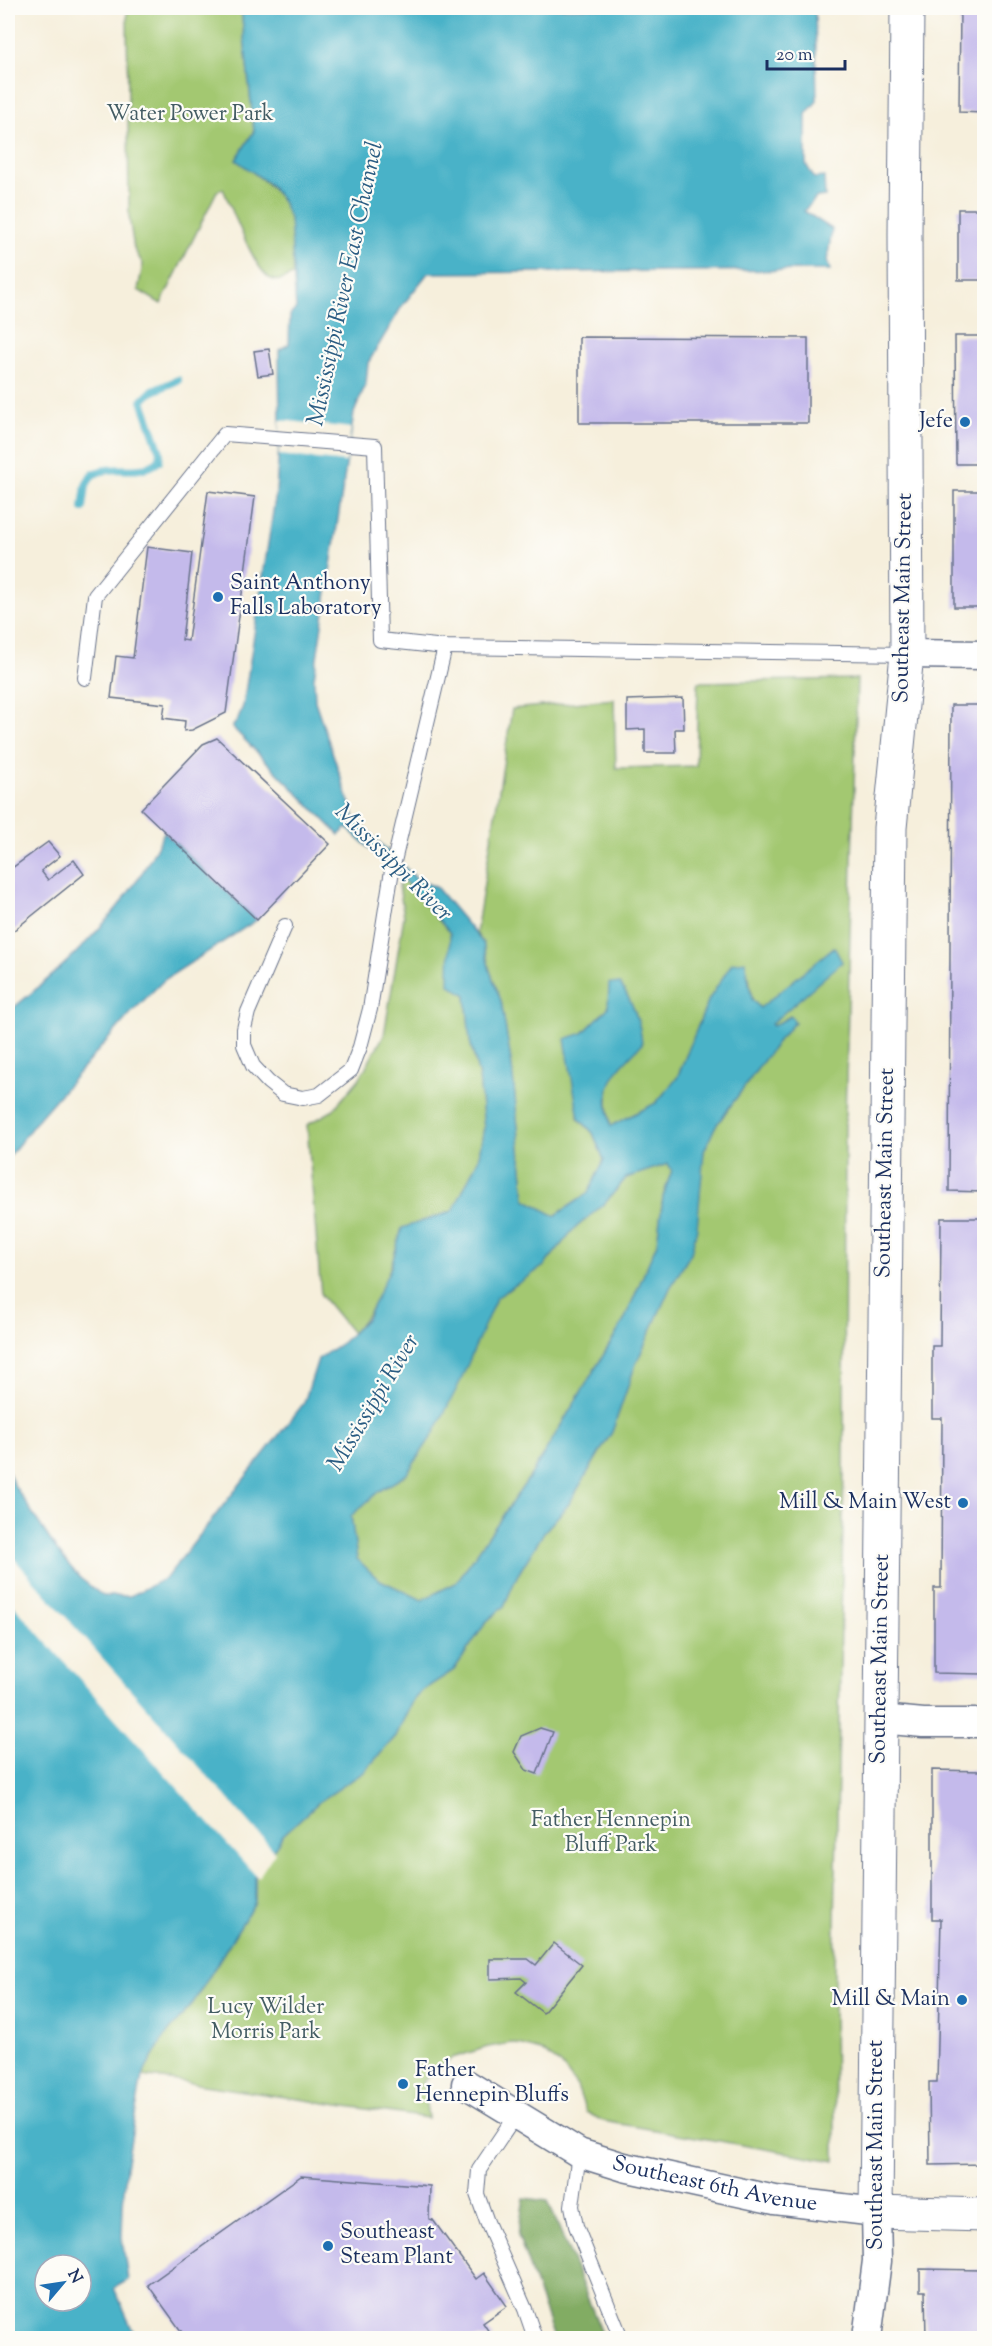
<svg xmlns="http://www.w3.org/2000/svg" width="992" height="2346" viewBox="0 0 992 2346" font-family="'Sorts Mill Goudy',serif">
<style>
.green{fill:#a3c871;stroke:#5f7c68;stroke-width:1.5}
.forest{fill:#82ac63;stroke:#4e6e60;stroke-width:1.5}
.water{fill:#4ab2c8;stroke:#327093;stroke-width:1.5;fill-rule:evenodd}
.pier{fill:#f6efdc}
.lines{fill:none;stroke-linecap:round;stroke-linejoin:round}
.stream{stroke:#4ab2c8;stroke-width:8}
.building{fill:#c4baeb}
.service-casing{stroke:#68728a;stroke-width:16}
.minor-casing{stroke:#68728a;stroke-width:31}
.tertiary-casing{stroke:#68728a;stroke-width:35}
.service{stroke:#fff;stroke-width:14}
.minor{stroke:#fff;stroke-width:28}
.tertiary{stroke:#fff;stroke-width:33}
.poi-dot{fill:#1f6fb2;stroke:#fdfcf7;stroke-width:2}
.labels{text-anchor:middle;dominant-baseline:central;stroke-width:4.5;stroke-linejoin:round;paint-order:stroke}
.park-label{font-size:22px;fill:#445d64;stroke:#fdfcf7}
.poi-label{font-size:22px;fill:#1b2f5e;stroke:#fdfcf7;text-anchor:end}
.street-label{font-size:22px;fill:#1b2f5e;stroke:#fdfcf7}
.water-label{font-size:24px;font-style:italic;fill:#2b5d83;stroke:#fdfcf7}
</style>
<rect width="100%" height="100%" fill="#fdfcf7"/>
<filter id="ink" filterUnits="userSpaceOnUse"><feTurbulence type="fractalNoise" baseFrequency=".0167" numOctaves="2"/><feDisplacementMap in="SourceGraphic" scale="12" xChannelSelector="R" yChannelSelector="G"/><feConvolveMatrix kernelMatrix="1 2 1 2 8 2 1 2 1" color-interpolation-filters="sRGB"/></filter>
<filter id="wash" filterUnits="userSpaceOnUse"><feTurbulence type="fractalNoise" baseFrequency=".008" numOctaves="4" result="noise"/><feDisplacementMap in="SourceGraphic" scale="24" xChannelSelector="R" yChannelSelector="G"/><feGaussianBlur stdDeviation="1.35" result="paint"/><feColorMatrix in="noise" values="0 0 0 0 0 0 0 0 0 0 0 0 0 0 0 0 0 1.4 0 .05"/><feComposite in="paint" operator="in"/></filter>
<g filter="url(#wash)">
<rect width="100%" height="100%" fill="#f6efdc"/>
<!-- green -->
<g class="green">
<path d="M127,8H241L254,131L236,160C258,176 282,191 290,218C294,233 292,259 293,275C286,278 279,283 271,279C254,270 232,208 223,189L217,191L161,304L138,290L143,264L134,249L129,216Z"/>
<path d="M857,679L845,1118L844,1469L834,1974L835,2161L603,2121L586,2112L577,2086L561,2065L541,2051L512,2043L488,2047L452,2058L423,2082L428,2118L142,2076L164,2037L193,2003L255,1902V1877L283,1835L320,1801L364,1772L396,1736L412,1701L423,1690L454,1670L486,1622L504,1606L517,1576L544,1532L568,1505L612,1432L635,1366L670,1288L691,1253L704,1151L715,1127L780,1038L795,1022L790,1016L773,1026L752,999L749,976L709,999L677,1078L656,1103L611,1126C602,1080 612,1075 642,1043L608,1008L583,1033L578,1118L593,1133L604,1160L588,1193L554,1216L525,1199L512,1067L501,1001L490,970L483,943L476,933L512,709L614,699L616,768L696,766L698,682Z"/>
<path d="M401,877L450,933L466,995L470,1041L479,1076L484,1128L478,1160L453,1211L402,1228C392,1266 380,1305 352,1333L321,1295L307,1125L332,1111L359,1079L384,1035L404,916L399,886Z"/>
<polygon points="667,1163 672,1170 663,1197 657,1243 624,1321 531,1475 456,1583 422,1600 378,1579 357,1559 351,1516 379,1491 406,1475 479,1336 496,1298 544,1266 572,1231 606,1202 626,1178"/>
</g>
<!-- forest -->
<polygon class="forest" points="524,2198 548,2201 604,2338 554,2338 518,2235"/>
<!-- water -->
<g class="water">
<path d="M241,8H815L817,101L806,114V164L814,178L824,177L825,196L817,197L804,211L832,229L827,261L830,270L428,273L402,306L368,363L366,383L354,413L314,678L315,701L355,819L418,880L436,887L483,943L490,971L501,1001L512,1067L525,1199L555,1216L588,1193L604,1160L593,1133L579,1118L565,1039L583,1033L608,1008L609,983L620,984C633,1003 640,1020 642,1044C615,1072 600,1083 611,1126L656,1103L677,1078L709,999L732,963L745,961L752,999L760,1008L834,947L842,962L771,1024L773,1026L791,1016L795,1022L780,1038L715,1127L704,1151L697,1228L691,1253L670,1288L635,1366L612,1432L568,1505L544,1532L517,1576L504,1606L486,1622L454,1670L423,1690L412,1701L396,1736L364,1772L320,1801L283,1835L255,1877V1902L193,2003L164,2037L142,2076L126,2167L123,2205L122,2238L128,2280L114,2288L136,2338H8V1471L14,1485L58,1552L80,1578L103,1596H130L166,1578L304,1403L318,1359L343,1342L367,1318L391,1267L402,1228L453,1211L478,1160L484,1128L479,1076L470,1041L466,995L449,984L450,933L413,889L347,828L339,835L232,727L237,721L243,706L276,492L280,430L279,350L289,344L290,315L296,309L290,219L281,199L269,184L236,160L254,131ZM668,1164L672,1170L663,1197L657,1243L624,1321L531,1475L456,1583L422,1600L378,1579L357,1559L351,1516L379,1491L406,1475L434,1433L461,1380L496,1298L544,1266L572,1231L606,1202L626,1178ZM45,2265H81V2301H45Z"/>
<path d="M164,832L257,920L164,980L131,1013L39,1118L8,1158V1012C69,964 132,904 164,832Z"/>
</g>
<!-- pier -->
<g class="pier">
<polygon points="280,420 351,428 346,462 279,455"/>
<polygon points="8,1552 275,1852 258,1878 8,1599"/>
</g>
<g class="lines">
<!-- stream -->
<path class="stream" d="M83,508L86,485L92,475C114,462 139,478 159,461L160,452L142,401L151,392L178,380"/>
</g>
<g id="blocks">
<!-- building -->
<g class="building">
<polygon points="960,8 984,8 984,113 959,112"/>
<rect x="958" y="209" width="26" height="71"/>
<polygon points="955,336 984,336 984,464 956,464"/>
<polygon points="579,337 808,338 808,423 579,423"/>
<polygon points="269,349 273,374 258,376 254,351"/>
<polygon points="208,491 255,497 226,713 192,730 184,731 185,721 163,718 165,704 111,698 116,656 133,658 147,547 192,553 182,640 188,641"/>
<rect x="954" y="491" width="30" height="116"/>
<polygon points="683,698 684,729 675,729 676,753 645,753 645,729 627,730 627,700"/>
<polygon points="951,705 984,705 984,1192 949,1191"/>
<polygon points="217,738 330,844 257,920 141,809 203,744"/>
<polygon points="48,842 60,856 41,871 48,880 74,860 84,874 8,935 8,871"/>
<polygon points="941,1218 984,1218 984,1674 934,1673 934,1588 941,1588 942,1418 932,1418 932,1346 940,1346"/>
<polygon points="540,1728 553,1732 537,1774 526,1770 514,1752 521,1736"/>
<polygon points="932,1770 984,1771 984,2164 930,2165 929,2082 937,2082 941,1919 932,1919"/>
<polygon points="554,1943 582,1965 543,2013 516,1992 526,1982 521,1978 490,1979 490,1959 528,1959 536,1965"/>
<polygon points="301,2176 430,2186 429,2219 433,2220 476,2279 484,2273 507,2306 483,2323 493,2338 186,2338 148,2285"/>
<polygon points="920,2269 984,2270 984,2338 926,2338 925,2291 920,2291"/>
</g>
</g>
</g>
<g filter="url(#ink)">
<use href="#blocks" fill-opacity="0" stroke="#68728a" stroke-width="1.5"/>
<g class="lines">
<!-- service casing -->
<g class="service-casing">
<g id="service">
<polyline points="85,678 95,596 225,434 375,446 380,640 445,647 907,654"/>
<polyline points="285,926 248,1012 244,1029 244,1045 253,1066 268,1082 283,1094 303,1098 319,1095 351,1070 360,1047 370,1009 392,870 445,647"/>
<polyline points="516,2115 479,2170 477,2194 487,2222 525,2309 535,2338"/>
<polyline points="579,2153 572,2206 576,2226 621,2338"/>
</g>
</g>
<!-- minor casing -->
<g class="minor-casing">
<g id="minor">
<polyline points="907,654 984,655"/>
<polyline points="881,1719 923,1723 984,1723"/>
<path id="s1" d="M466,2084L579,2153L624,2167L775,2200L876,2212L877,2261L867,2338"/>
</g>
</g>
<!-- tertiary casing -->
<g class="tertiary-casing">
<polyline id="tertiary" points="907,8 905,234 907,654 890,828 876,2212 984,2215"/>
</g>
<!-- service -->
<use href="#service" class="service"/>
<!-- minor -->
<use href="#minor" class="minor"/>
<!-- tertiary -->
<use href="#tertiary" class="tertiary"/>
</g>
</g>
<!-- markers -->
<g class="poi-dot">
<circle cx="965" cy="422" r="6"/>
<circle cx="218" cy="597" r="6"/>
<circle cx="963" cy="1503" r="6"/>
<circle cx="962" cy="2000" r="6"/>
<circle cx="403" cy="2084" r="6"/>
<circle cx="328" cy="2246" r="6"/>
</g>
<g class="labels">
<!-- park labels -->
<g class="park-label">
<text x="190" y="115">Water Power Park</text>
<text x="611" y="1821">Father Hennepin<tspan x="611" dy="25">Bluff Park</tspan></text>
<text x="266" y="2008">Lucy Wilder<tspan x="266" dy="25">Morris Park</tspan></text>
</g>
<!-- poi labels -->
<g class="poi-label">
<text x="953" y="422">Jefe</text>
<text x="230" y="584" text-anchor="start">Saint Anthony<tspan x="230" dy="25">Falls Laboratory</tspan></text>
<text x="951" y="1503">Mill &amp; Main West</text>
<text x="950" y="2000">Mill &amp; Main</text>
<text x="415" y="2071" text-anchor="start">Father<tspan x="415" dy="25">Hennepin Bluffs</tspan></text>
<text x="340" y="2233" text-anchor="start">Southeast<tspan x="340" dy="25">Steam Plant</tspan></text>
</g>
<!-- street labels -->
<g class="street-label">
<text transform="translate(904 598) rotate(-89)">Southeast Main Street</text>
<text transform="translate(886 1173) rotate(-89)">Southeast Main Street</text>
<text transform="translate(881 1659) rotate(-89)">Southeast Main Street</text>
<text transform="translate(877 2145) rotate(-90)">Southeast Main Street</text>
<text stroke="none"><textPath href="#s1" startOffset="272">Southeast 6th Avenue</textPath></text>
</g>
<!-- water labels -->
<g class="water-label">
<text transform="translate(346 284) rotate(-78)">Mississippi River East Channel</text>
<text transform="translate(393 863) rotate(45)">Mississippi River</text>
<text transform="translate(374 1403) rotate(-59)">Mississippi River</text>
</g>
</g>
<!-- margin -->
<rect width="992" height="2346" fill="none" stroke="#fdfcf7" stroke-width="30"/>
<!-- north arrow -->
<g transform="translate(63 2283) rotate(61)"><circle r="28" fill="#fdfcf7" stroke="#a3aaba" stroke-width="1.5"/>
<path d="M0-4.5L10 22L0 15L-10 22Z" fill="#1f6fb2"/>
<text y="-9" font-size="16" font-weight="bold" text-anchor="middle" fill="#1b2f5e">N</text>
</g>
<!-- scale -->
<path d="M767 60v9h78v-9" fill="none" stroke="#1b2f5e" stroke-width="3"/>
<text x="776" y="60" font-size="18" fill="#1b2f5e" stroke="#fdfcf7" stroke-width="4.5" paint-order="stroke">20 m</text>
</svg>
